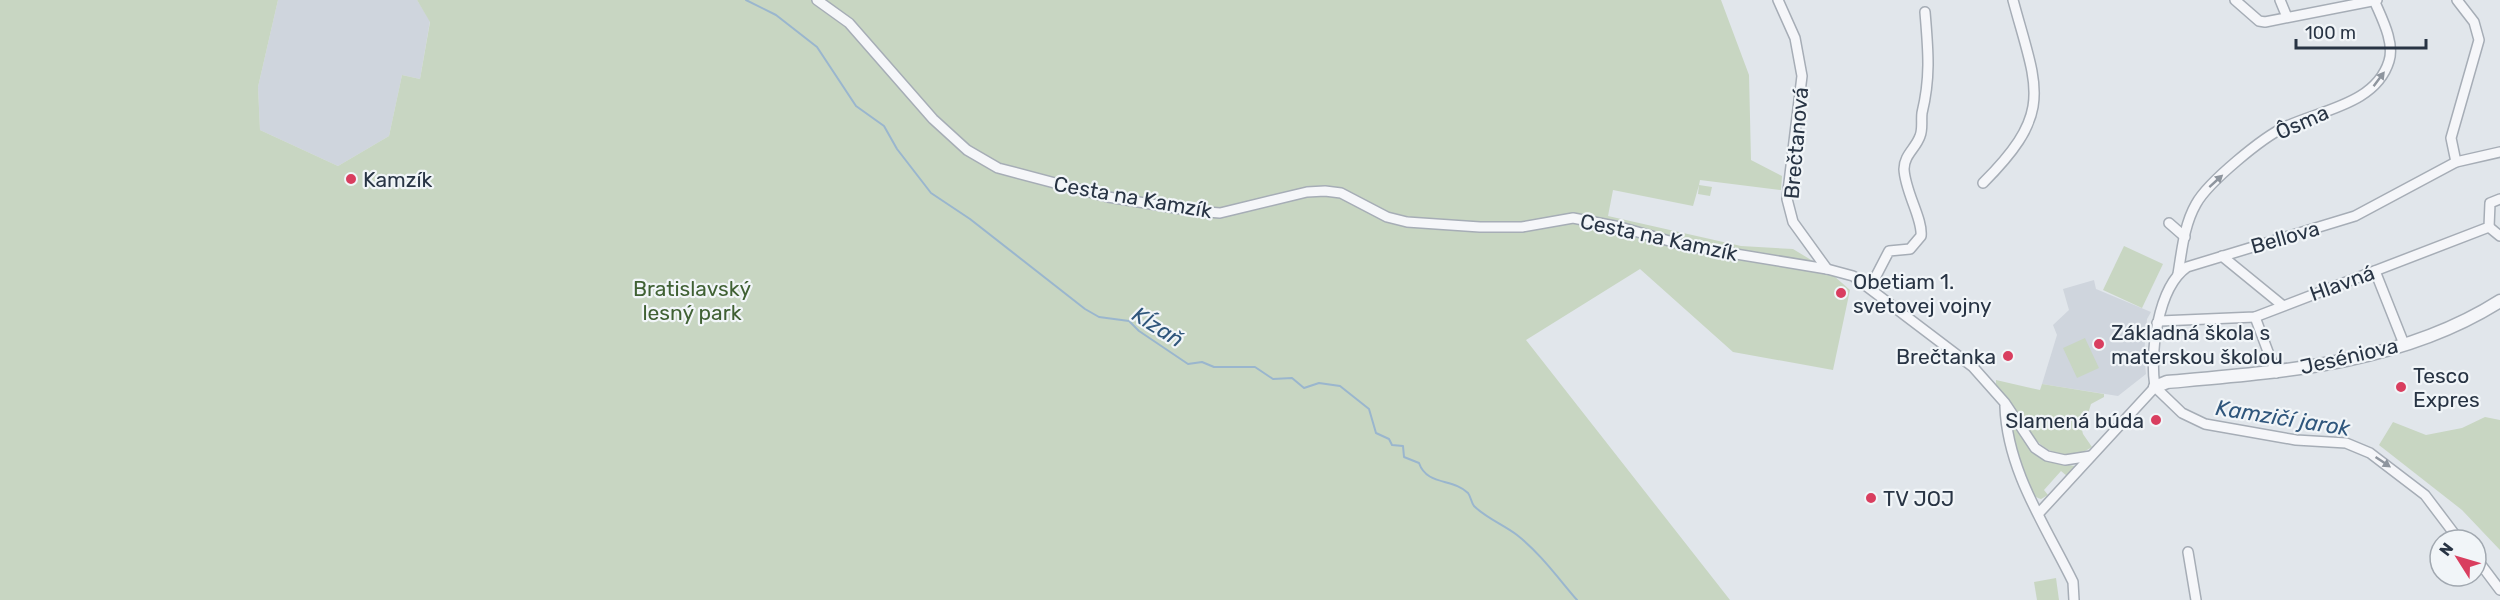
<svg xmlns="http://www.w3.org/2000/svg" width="2500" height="600" viewBox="0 0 2500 600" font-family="Rubik,sans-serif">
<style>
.built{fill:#cfd5dd}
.green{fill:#c8d6c2}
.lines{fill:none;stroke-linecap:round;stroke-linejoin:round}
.stream{stroke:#9ab6ce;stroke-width:2}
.minor-casing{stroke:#a6adb6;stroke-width:12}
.tertiary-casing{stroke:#a6adb6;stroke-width:15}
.minor{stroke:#f5f6f9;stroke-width:9}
.tertiary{stroke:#f5f6f9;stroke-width:12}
.oneway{fill:#8e959e}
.poi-dot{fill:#d93e5f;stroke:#f1f5f8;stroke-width:2}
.labels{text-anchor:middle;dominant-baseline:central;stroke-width:4.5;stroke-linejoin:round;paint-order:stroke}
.street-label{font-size:21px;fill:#283444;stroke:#f1f5f8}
.poi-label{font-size:21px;fill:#283444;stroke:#f1f5f8;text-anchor:start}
.park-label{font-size:21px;fill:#406134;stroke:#f1f5f8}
.water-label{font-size:22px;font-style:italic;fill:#2f567c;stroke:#f1f5f8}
</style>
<rect width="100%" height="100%" fill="#e1e6eb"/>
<!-- built -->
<g class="built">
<polygon points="278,0 417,0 430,21 420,79 402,75 389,136 338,166 260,130 258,87"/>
<polygon points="2094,280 2096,289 2151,312 2147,319 2144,354 2146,374 2118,396 2042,384 2057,335 2053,325 2069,310 2063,289"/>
</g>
<!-- green -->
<g class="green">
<polygon points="0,0 278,0 258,87 260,130 338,166 389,136 402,75 420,79 430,22 417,0 1721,0 1749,75 1751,160 1782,176 1781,190 1700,180 1699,185 1712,187 1710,196 1698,194 1699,185 1693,206 1613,190 1608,216 1741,246 1793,249 1826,269 1850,290 1833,370 1733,352 1640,269 1526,340 1730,600 0,600"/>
<polygon points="2124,246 2163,264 2142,308 2103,290"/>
<polygon points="2085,338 2099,368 2077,378 2063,348"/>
<path d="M1996,380L2040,390L2042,384L2104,394V397L2091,404L2087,417L2079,418L2083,434L2092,447C2045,477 2018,416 1996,384Z"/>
<path d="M2007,413L2036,453L2050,462L2075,466L2067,476L2061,471L2044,490L2048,495L2041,499C2019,495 2010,432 2007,413Z"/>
<polygon points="2485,417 2500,420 2500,550 2462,510 2379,445 2393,422 2426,435 2462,428"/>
<polygon points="2056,578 2059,600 2037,600 2034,582"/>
</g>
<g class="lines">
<!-- stream -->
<g class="stream">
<path d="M746,0L776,15L817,47L856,106L884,126L897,149L931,193L970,219L1085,309L1099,317L1129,321L1139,331L1188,364L1202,362L1214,367H1255L1273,379L1292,378L1304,388L1319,383L1340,386L1369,409L1376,433L1389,439L1392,445L1403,446L1404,457L1419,463C1427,486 1453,478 1468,493C1471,497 1471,502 1474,506C1486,518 1504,525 1517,535C1540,553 1558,578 1577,600"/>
<polyline points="2490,570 2500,582"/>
</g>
<!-- minor casing -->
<g class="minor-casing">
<g id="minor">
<polyline points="817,0 849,23 933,119 967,150 998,168 1108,197 1194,211 1220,213 1307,192 1325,191 1341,193 1387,217 1407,222 1480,227 1522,227 1573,218 1620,227 1687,246 1827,269 1853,276 1973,367 2005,403 2035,448 2047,456 2065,460 2091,456"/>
<polyline points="1778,0 1795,38 1802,76 1787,199 1793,222 1827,269"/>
<polyline points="2235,0 2259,21 2265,22 2377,0"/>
<polyline points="2280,0 2287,17"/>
<polyline points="2456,162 2451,138 2479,40 2474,22 2457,0"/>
<path d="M1983,183C2055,111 2037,89 2013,0"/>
<polyline points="2169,223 2185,237"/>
<polyline points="2489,227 2500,236"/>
<polyline points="2222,256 2282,305"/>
<polyline points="2375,271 2404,344"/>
<path d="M2178,274C2182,250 2184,225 2196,204C2208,182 2263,137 2285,127C2321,110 2376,104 2389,61C2395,42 2381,17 2374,0"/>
<path d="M1867,286L1875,278L1889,251L1910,249L1921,236C1923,219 1905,192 1904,169C1904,155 1916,148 1920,136C1923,129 1921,120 1922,113C1931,76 1928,49 1925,12"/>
<polyline points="2255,317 2276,373"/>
<polyline points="2157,323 2160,321 2255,317 2489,227 2490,203 2500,199"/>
<path d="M2155,387C2150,354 2157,288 2187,267L2355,216L2456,162L2500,152"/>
<polyline points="2155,387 2182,413 2205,424 2296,440 2346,443 2370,453 2425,495 2459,540"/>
<path d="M2005,406C2007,470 2045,525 2073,582L2074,600"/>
<polyline points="2039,513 2155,387"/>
<polyline points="2188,552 2196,600"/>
<polyline points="2476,558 2500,590"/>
</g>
</g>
<!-- tertiary casing -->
<g class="tertiary-casing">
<path id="tertiary" d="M2155,387L2167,382C2280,372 2401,364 2500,301"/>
</g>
<!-- minor -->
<use href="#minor" class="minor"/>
<!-- tertiary -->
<use href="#tertiary" class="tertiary"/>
</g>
<!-- one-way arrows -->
<defs><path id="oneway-solid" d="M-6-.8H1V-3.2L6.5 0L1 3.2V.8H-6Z" transform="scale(1.5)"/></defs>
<g class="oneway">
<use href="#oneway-solid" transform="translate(2379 79) rotate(-53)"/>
<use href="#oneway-solid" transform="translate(2216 181) rotate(-42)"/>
<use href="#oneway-solid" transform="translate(2383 462) rotate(34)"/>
</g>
<!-- markers -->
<g class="poi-dot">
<circle cx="351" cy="179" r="6"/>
<circle cx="1841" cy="293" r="6"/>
<circle cx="2099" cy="344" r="6"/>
<circle cx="2008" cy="356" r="6"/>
<circle cx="2401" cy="387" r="6"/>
<circle cx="2156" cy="420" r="6"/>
<circle cx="1871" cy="498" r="6"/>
</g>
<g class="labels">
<!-- street labels -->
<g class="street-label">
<text transform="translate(2302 122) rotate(-24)">Ôsma</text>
<text transform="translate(1796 143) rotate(-85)">Brečtanová</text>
<text transform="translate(1133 197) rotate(10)">Cesta na Kamzík</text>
<text transform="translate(1659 237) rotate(12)">Cesta na Kamzík</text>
<text transform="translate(2285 237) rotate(-16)">Bellova</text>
<text transform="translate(2342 283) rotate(-20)">Hlavná</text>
<text transform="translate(2349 356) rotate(-13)">Jeséniova</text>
</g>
<!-- poi labels -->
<g class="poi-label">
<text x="363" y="179">Kamzík</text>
<text x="1853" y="281">Obetiam 1.<tspan x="1853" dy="24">svetovej vojny</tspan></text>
<text x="2111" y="332">Základná škola s<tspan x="2111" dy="24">materskou školou</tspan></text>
<text x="1996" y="356" text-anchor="end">Brečtanka</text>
<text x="2413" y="375">Tesco<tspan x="2413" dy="24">Expres</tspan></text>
<text x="2144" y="420" text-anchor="end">Slamená búda</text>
<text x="1883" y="498">TV JOJ</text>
</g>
<!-- park labels -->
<g class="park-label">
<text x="692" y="288">Bratislavský<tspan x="692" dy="24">lesný park</tspan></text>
</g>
<!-- water labels -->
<g class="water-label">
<text transform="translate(1158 327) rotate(32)">Kĺzaň</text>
<text transform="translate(2283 418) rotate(9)">Kamzičí jarok</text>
</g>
</g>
<!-- north arrow -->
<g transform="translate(2458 558) rotate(307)"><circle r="28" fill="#f1f5f8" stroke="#a1a8b0" stroke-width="1.5"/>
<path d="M0-4.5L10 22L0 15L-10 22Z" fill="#d93e5f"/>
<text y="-9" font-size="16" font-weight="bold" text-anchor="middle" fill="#283444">N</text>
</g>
<!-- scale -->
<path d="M2296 39v9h130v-9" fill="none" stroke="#283444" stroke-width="3"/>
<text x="2305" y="39" font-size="18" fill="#283444" stroke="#f1f5f8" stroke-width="4.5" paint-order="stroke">100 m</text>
</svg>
